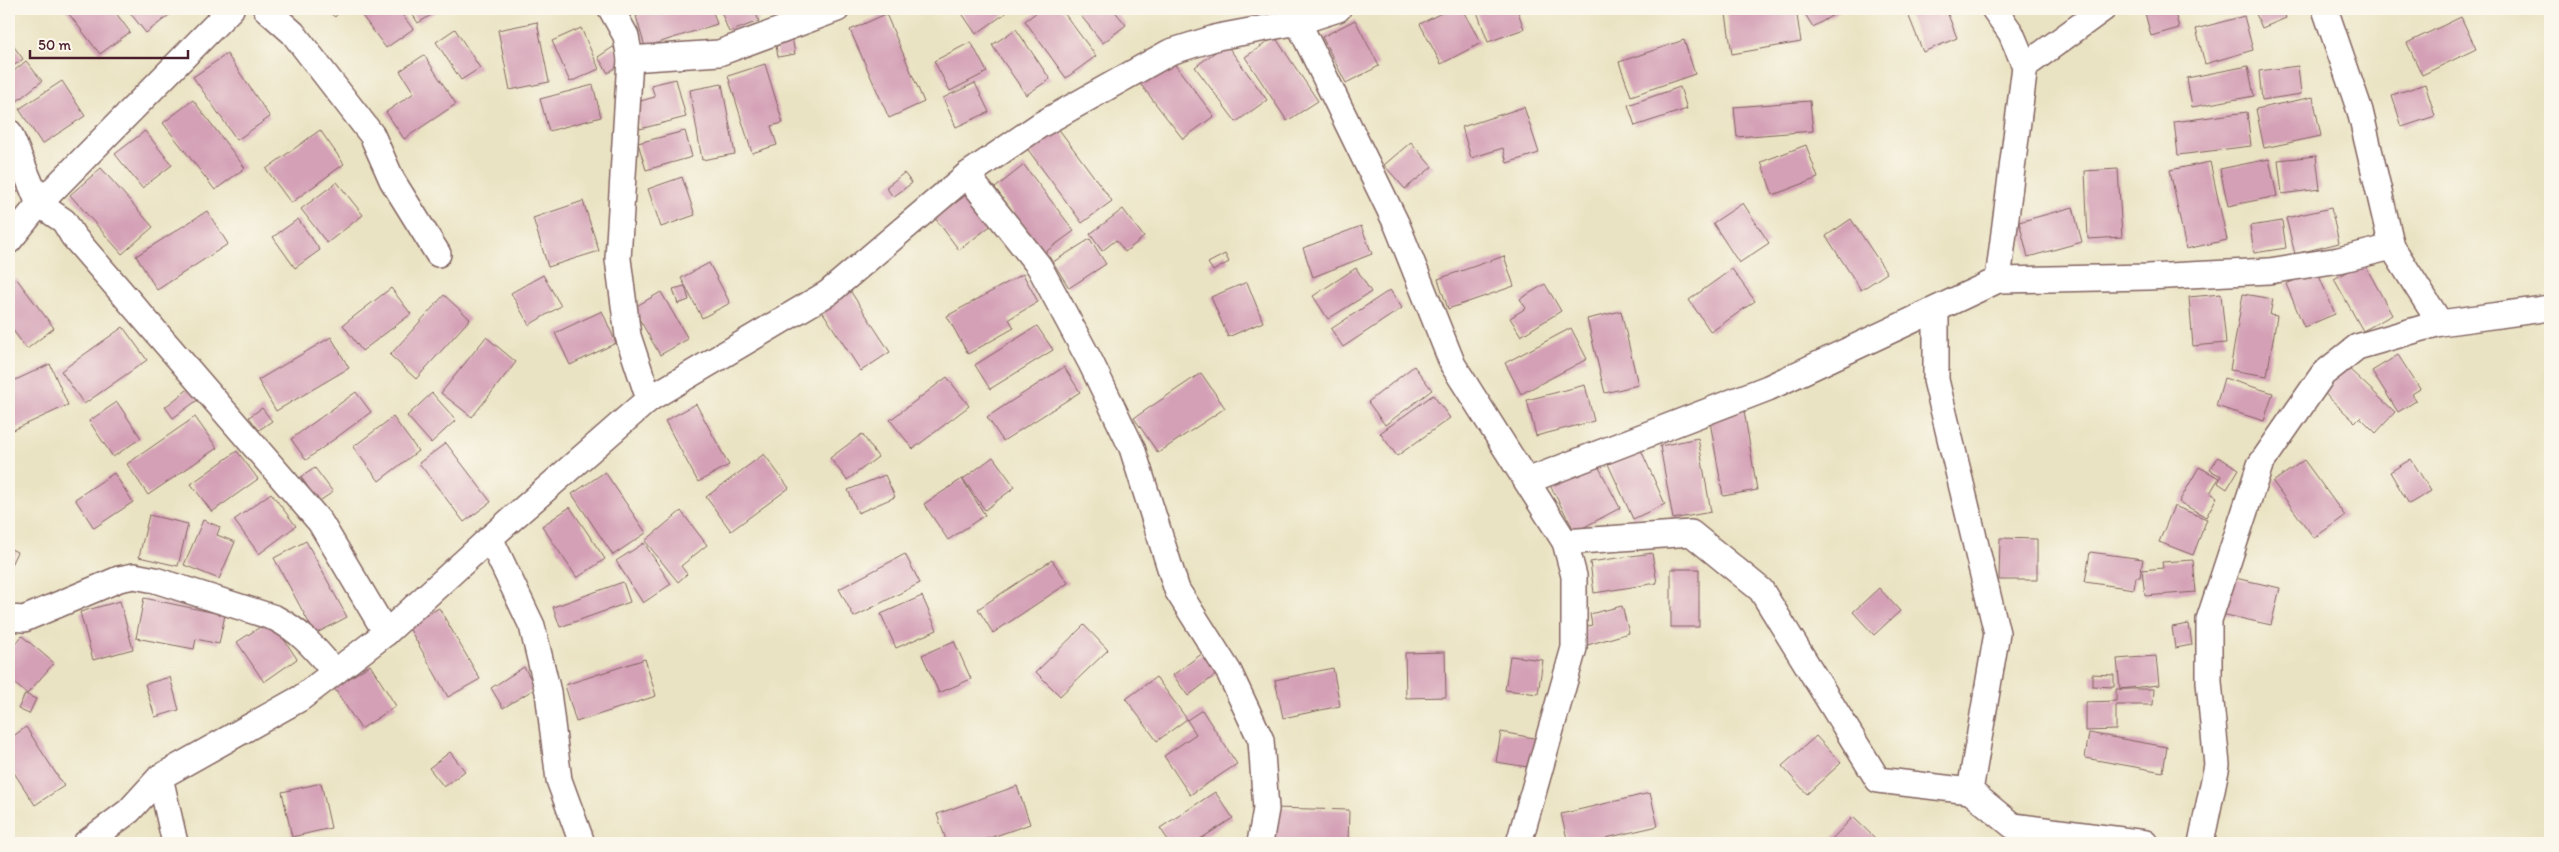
<svg xmlns="http://www.w3.org/2000/svg" width="2559" height="852" viewBox="0 0 2559 852" font-family="Itim,sans-serif">
<style>
.building{fill:#d4a0b6}
.lines{fill:none;stroke-linecap:round;stroke-linejoin:round}
.minor-casing{stroke:#826460;stroke-width:28}
.minor{stroke:#fff;stroke-width:25}
</style>
<rect width="100%" height="100%" fill="#fbf7ec"/>
<filter id="ink" filterUnits="userSpaceOnUse"><feTurbulence type="fractalNoise" baseFrequency=".02" numOctaves="2"/><feDisplacementMap in="SourceGraphic" scale="10" xChannelSelector="R" yChannelSelector="G"/><feConvolveMatrix kernelMatrix="1 2 1 2 8 2 1 2 1" color-interpolation-filters="sRGB"/></filter>
<filter id="wash" filterUnits="userSpaceOnUse"><feTurbulence type="fractalNoise" baseFrequency=".0096" numOctaves="4" result="noise"/><feDisplacementMap in="SourceGraphic" scale="20" xChannelSelector="R" yChannelSelector="G"/><feGaussianBlur stdDeviation="1.12" result="paint"/><feColorMatrix in="noise" values="0 0 0 0 0 0 0 0 0 0 0 0 0 0 0 0 0 1.4 0 .05"/><feComposite in="paint" operator="in"/></filter>
<g filter="url(#wash)">
<rect width="100%" height="100%" fill="#eae3c3"/>
<g id="blocks">
<!-- building -->
<g class="building">
<polygon points="65,9 113,9 130,32 100,54"/>
<polygon points="127,9 177,9 146,33"/>
<polygon points="325,9 342,9 335,17"/>
<polygon points="357,9 398,9 413,29 386,48"/>
<polygon points="409,9 441,9 418,23"/>
<polygon points="657,9 712,9 717,24 645,47 636,16"/>
<polygon points="720,9 754,9 759,21 729,32"/>
<polygon points="959,9 1003,9 1006,13 976,34"/>
<polygon points="1041,9 1061,9 1096,56 1066,78 1025,21"/>
<polygon points="1080,9 1113,9 1126,25 1103,43 1077,11"/>
<polygon points="1449,9 1462,9 1481,43 1441,64 1420,24"/>
<polygon points="1476,9 1517,9 1524,29 1488,42"/>
<polygon points="1755,9 1796,9 1801,42 1732,54 1726,14"/>
<polygon points="1802,9 1843,9 1813,27"/>
<polygon points="1906,9 1946,9 1957,38 1923,52"/>
<polygon points="2144,9 2174,9 2179,28 2151,36"/>
<polygon points="2254,9 2283,9 2286,18 2262,28"/>
<polygon points="886,14 924,102 889,118 850,30"/>
<polygon points="2244,16 2253,50 2205,64 2196,29"/>
<polygon points="2461,17 2476,49 2422,75 2407,43"/>
<polygon points="1355,20 1379,66 1346,83 1322,37"/>
<polygon points="537,22 549,82 510,90 498,30"/>
<polygon points="581,28 599,69 570,82 552,41"/>
<polygon points="455,29 480,68 461,80 436,42"/>
<polygon points="1016,29 1050,79 1026,95 992,45"/>
<polygon points="792,37 795,54 778,57 775,40"/>
<polygon points="1275,37 1318,101 1287,121 1245,57"/>
<polygon points="9,40 23,59 9,69"/>
<polygon points="1684,40 1695,74 1631,96 1619,62"/>
<polygon points="971,42 987,72 950,91 934,61"/>
<polygon points="1226,44 1267,100 1236,122 1195,67"/>
<polygon points="613,47 623,62 608,73 598,57"/>
<polygon points="227,54 270,117 237,140 193,77"/>
<polygon points="424,55 456,104 404,139 386,112 414,93 400,71"/>
<polygon points="1169,57 1214,116 1183,139 1138,81"/>
<polygon points="26,61 42,81 11,106 9,104 9,75"/>
<polygon points="765,64 783,123 771,126 777,145 752,153 728,76"/>
<polygon points="2248,66 2254,96 2192,107 2187,78"/>
<polygon points="2298,66 2301,94 2262,100 2259,71"/>
<polygon points="676,79 686,117 640,129 633,103 655,97 651,85"/>
<polygon points="62,81 85,116 42,144 19,109"/>
<polygon points="975,83 989,112 956,127 943,98"/>
<polygon points="722,84 735,154 702,160 690,90"/>
<polygon points="2425,84 2435,116 2402,127 2392,95"/>
<polygon points="593,85 601,117 549,131 540,99"/>
<polygon points="1680,87 1687,109 1635,126 1628,105"/>
<polygon points="2313,97 2321,136 2264,148 2256,109"/>
<polygon points="193,100 245,168 215,190 163,123"/>
<polygon points="1810,101 1813,131 1737,137 1734,107"/>
<polygon points="1524,107 1539,153 1507,163 1503,148 1471,158 1462,127"/>
<polygon points="2247,112 2251,146 2178,155 2174,122"/>
<polygon points="1052,120 1112,201 1082,223 1026,147"/>
<polygon points="320,130 344,164 291,203 266,169"/>
<polygon points="145,131 172,165 142,188 115,154"/>
<polygon points="685,131 692,157 646,170 638,143"/>
<polygon points="1411,142 1432,167 1405,189 1384,165"/>
<polygon points="1806,145 1818,178 1773,195 1761,162"/>
<polygon points="2316,156 2320,189 2282,194 2278,160"/>
<polygon points="2269,159 2277,196 2228,206 2220,169"/>
<polygon points="2210,162 2227,240 2186,249 2170,170"/>
<polygon points="1024,165 1074,231 1044,253 995,188"/>
<polygon points="101,168 153,227 122,254 70,195"/>
<polygon points="2118,169 2122,237 2088,239 2085,171"/>
<polygon points="9,173 21,189 9,198"/>
<polygon points="904,173 912,183 893,197 886,187"/>
<polygon points="682,177 695,215 661,227 648,189"/>
<polygon points="337,182 363,215 327,243 301,209"/>
<polygon points="969,193 993,224 959,250 935,218"/>
<polygon points="583,201 599,251 548,267 533,218"/>
<polygon points="1743,203 1769,243 1739,263 1713,223"/>
<polygon points="2073,207 2082,242 2028,257 2019,222"/>
<polygon points="2331,208 2339,243 2295,254 2286,218"/>
<polygon points="1123,209 1144,237 1125,252 1116,240 1102,251 1090,234"/>
<polygon points="207,211 228,244 157,290 136,256"/>
<polygon points="298,219 320,250 295,268 273,237"/>
<polygon points="1851,219 1887,273 1861,290 1826,236"/>
<polygon points="2282,221 2286,248 2254,253 2250,226"/>
<polygon points="1361,226 1372,254 1313,277 1303,248"/>
<polygon points="1090,239 1106,264 1069,288 1053,262"/>
<polygon points="1225,254 1229,262 1213,271 1208,263"/>
<polygon points="1504,256 1514,286 1448,309 1438,279"/>
<polygon points="709,263 730,303 702,318 681,278"/>
<polygon points="2364,263 2392,315 2363,331 2334,279"/>
<polygon points="1356,268 1371,292 1328,319 1313,296"/>
<polygon points="1732,269 1755,301 1711,332 1689,300"/>
<polygon points="2317,271 2335,314 2304,327 2286,284"/>
<polygon points="1023,274 1038,302 1009,319 1014,328 968,354 947,316"/>
<polygon points="543,275 561,306 529,325 511,293"/>
<polygon points="16,278 54,328 27,349 9,325 9,284"/>
<polygon points="1247,282 1263,322 1228,337 1211,297"/>
<polygon points="1545,284 1561,311 1521,336 1510,318 1526,308 1520,299"/>
<polygon points="685,286 689,300 678,304 673,289"/>
<polygon points="391,288 411,314 362,351 343,325"/>
<polygon points="849,289 890,352 861,371 820,308"/>
<polygon points="1390,290 1402,308 1343,347 1331,329"/>
<polygon points="661,292 688,339 660,355 633,308"/>
<polygon points="2221,294 2226,343 2193,346 2189,297"/>
<polygon points="2243,294 2273,299 2270,315 2277,316 2267,376 2230,370"/>
<polygon points="444,295 470,319 416,379 390,355"/>
<polygon points="602,311 616,343 570,365 555,333"/>
<polygon points="1621,311 1638,385 1605,393 1587,319"/>
<polygon points="1037,326 1053,350 990,389 975,365"/>
<polygon points="123,327 147,360 84,404 61,371"/>
<polygon points="1571,328 1587,359 1521,394 1505,363"/>
<polygon points="331,337 349,368 276,411 258,380"/>
<polygon points="486,337 516,362 472,417 441,393"/>
<polygon points="2398,355 2420,389 2412,394 2416,401 2398,412 2372,371"/>
<polygon points="50,364 68,405 9,432 9,383"/>
<polygon points="1414,366 1432,390 1385,425 1368,402"/>
<polygon points="2346,366 2395,412 2376,433 2360,417 2355,422 2323,392"/>
<polygon points="1064,367 1080,392 1003,441 987,417"/>
<polygon points="1201,373 1225,408 1158,453 1134,418"/>
<polygon points="947,377 969,406 913,449 890,420"/>
<polygon points="2224,378 2273,393 2264,421 2216,406"/>
<polygon points="1585,385 1594,421 1536,436 1527,400"/>
<polygon points="191,387 199,399 173,418 165,407"/>
<polygon points="356,392 371,412 306,460 291,439"/>
<polygon points="432,393 456,420 431,443 407,416"/>
<polygon points="1433,395 1450,418 1397,456 1380,433"/>
<polygon points="117,402 141,438 113,457 89,421"/>
<polygon points="696,404 729,465 698,482 665,421"/>
<polygon points="262,408 272,421 259,430 249,417"/>
<polygon points="1744,410 1757,490 1723,496 1709,416"/>
<polygon points="195,417 217,448 148,495 127,464"/>
<polygon points="393,417 418,451 379,481 353,447"/>
<polygon points="862,434 878,457 847,480 830,458"/>
<polygon points="1698,438 1711,512 1673,519 1660,446"/>
<polygon points="1637,441 1665,504 1633,519 1604,455"/>
<polygon points="446,443 491,502 464,522 419,463"/>
<polygon points="237,451 258,479 212,512 191,484"/>
<polygon points="1591,452 1620,508 1575,532 1545,476"/>
<polygon points="764,454 789,488 731,531 706,497"/>
<polygon points="993,457 1015,487 985,510 963,479"/>
<polygon points="2218,457 2239,469 2227,489 2218,483 2221,476 2210,470"/>
<polygon points="2411,459 2431,491 2409,504 2390,472"/>
<polygon points="2304,460 2345,516 2314,538 2273,482"/>
<polygon points="2199,467 2219,478 2210,493 2217,497 2206,517 2179,502"/>
<polygon points="315,468 333,492 318,502 301,477"/>
<polygon points="605,472 646,533 613,555 572,494"/>
<polygon points="114,473 133,502 94,528 75,499"/>
<polygon points="885,475 895,497 858,513 848,490"/>
<polygon points="962,479 985,515 948,540 924,504"/>
<polygon points="271,493 296,526 259,554 234,520"/>
<polygon points="2174,506 2207,519 2193,555 2159,542"/>
<polygon points="570,507 605,559 577,578 542,526"/>
<polygon points="681,511 707,545 681,566 687,574 678,582 645,541"/>
<polygon points="149,515 188,524 178,566 139,557"/>
<polygon points="203,520 220,527 217,535 235,542 219,579 184,565"/>
<polygon points="2000,538 2037,539 2037,580 1999,580"/>
<polygon points="306,541 347,617 315,634 274,558"/>
<polygon points="644,543 671,584 643,603 616,561"/>
<polygon points="9,548 17,552 9,569"/>
<polygon points="2090,552 2143,559 2140,577 2136,577 2134,589 2085,582"/>
<polygon points="1652,553 1657,583 1594,593 1590,562"/>
<polygon points="905,554 920,583 854,617 839,589"/>
<polygon points="1052,560 1068,583 993,633 978,609"/>
<polygon points="2193,560 2196,592 2145,596 2142,570 2163,568 2162,562"/>
<rect x="1671" y="569" width="28" height="58"/>
<polygon points="2226,576 2280,588 2271,625 2217,613"/>
<polygon points="623,582 630,602 560,627 553,607"/>
<polygon points="1879,588 1900,611 1874,635 1853,612"/>
<polygon points="922,596 937,630 896,648 881,614"/>
<polygon points="144,598 225,615 219,644 196,639 194,649 136,638"/>
<polygon points="120,601 133,649 93,660 80,612"/>
<polygon points="1622,606 1629,633 1584,646 1579,629 1592,625 1590,614"/>
<polygon points="439,608 480,679 448,697 408,626"/>
<polygon points="271,620 297,659 264,682 237,642"/>
<polygon points="2189,624 2192,645 2175,648 2172,627"/>
<polygon points="1084,625 1108,650 1060,696 1036,672"/>
<polygon points="22,636 54,663 27,694 9,679 9,651"/>
<polygon points="954,641 971,679 939,693 922,655"/>
<polygon points="1207,650 1222,670 1188,696 1173,675"/>
<polygon points="1445,652 1446,697 1406,698 1405,653"/>
<polygon points="1510,656 1543,660 1538,694 1505,690"/>
<polygon points="2156,656 2159,685 2120,689 2117,659"/>
<polygon points="645,659 656,696 576,722 565,685"/>
<polygon points="370,665 396,706 361,729 334,688"/>
<polygon points="524,667 536,688 503,708 491,688"/>
<polygon points="1333,668 1340,706 1283,718 1275,680"/>
<polygon points="2092,674 2114,675 2114,687 2092,686"/>
<polygon points="170,677 179,710 155,717 145,684"/>
<polygon points="1156,677 1187,719 1157,741 1126,699"/>
<polygon points="2116,689 2154,689 2153,705 2116,705 2116,730 2086,731 2086,702 2116,701"/>
<polygon points="25,694 36,699 29,714 18,709"/>
<polygon points="1202,710 1237,764 1190,795 1164,756 1196,734 1187,720"/>
<polygon points="26,727 64,786 35,805 9,765 9,739"/>
<polygon points="1501,732 1539,739 1534,768 1496,762"/>
<polygon points="2089,733 2167,747 2163,772 2085,758"/>
<polygon points="1816,736 1841,763 1807,794 1782,766"/>
<polygon points="450,752 465,771 444,787 429,768"/>
<polygon points="321,783 331,828 292,837 282,792"/>
<polygon points="1017,786 1030,824 975,843 947,843 937,814"/>
<polygon points="1215,792 1233,818 1194,843 1170,843 1160,828"/>
<polygon points="1650,793 1658,826 1606,838 1608,843 1568,843 1561,814"/>
<polygon points="1273,808 1349,810 1348,843 1272,843"/>
<polygon points="1853,817 1875,838 1870,843 1828,843"/>
</g>
</g>
</g>
<g filter="url(#ink)">
<use href="#blocks" fill-opacity="0" stroke="#826460" stroke-width="1"/>
<g class="lines">
<!-- minor casing -->
<g class="minor-casing">
<g id="minor">
<polyline points="266,9 293,33 372,135 392,180 438,254"/>
<polyline points="611,9 626,36 630,59 618,259 628,336 649,399"/>
<polyline points="1994,9 2011,33 2025,66 1998,280"/>
<polyline points="2325,9 2360,111 2392,247 2440,323"/>
<polyline points="1298,22 1397,225 1453,365 1565,542 1574,576 1574,648 1519,843"/>
<polyline points="630,59 719,53 837,9"/>
<polyline points="2025,66 2103,9"/>
<polyline points="9,132 39,204 64,221 73,236 320,522 386,633"/>
<polyline points="967,175 1039,266 1091,363 1132,448 1177,590 1229,672 1261,740 1266,809 1260,843"/>
<polyline points="9,241 39,204 231,9"/>
<polyline points="1936,310 1936,380 1997,633 1970,791 2013,826 2145,843"/>
<polyline points="1527,481 1768,388 1998,280 2148,277 2269,271 2339,260 2392,247"/>
<polyline points="490,538 532,626 548,692 559,780 582,843"/>
<polyline points="1565,542 1691,533 1761,590 1878,780 1970,791"/>
<path d="M9,618L24,619L119,579L134,576L155,580L275,618C302,632 315,649 335,672"/>
<polyline points="160,777 175,843"/>
<polyline points="86,843 129,811 160,777 301,698 386,633 490,538 649,399 828,293 967,175 1040,125 1170,52 1218,37 1298,22 1338,9"/>
<polyline points="2201,843 2217,765 2209,682 2209,620 2260,465 2323,374 2357,347 2440,323 2550,308"/>
</g>
</g>
<!-- minor -->
<use href="#minor" class="minor"/>
</g>
</g>
<!-- margin -->
<rect width="2559" height="852" fill="none" stroke="#fbf7ec" stroke-width="30"/>
<!-- scale -->
<path d="M30 50v8h158v-8" fill="none" stroke="#4a1f2b" stroke-width="2.5"/>
<text x="38" y="50" font-size="15" fill="#4a1f2b" stroke="#fbf7ec" stroke-width="4" paint-order="stroke">50 m</text>
</svg>
